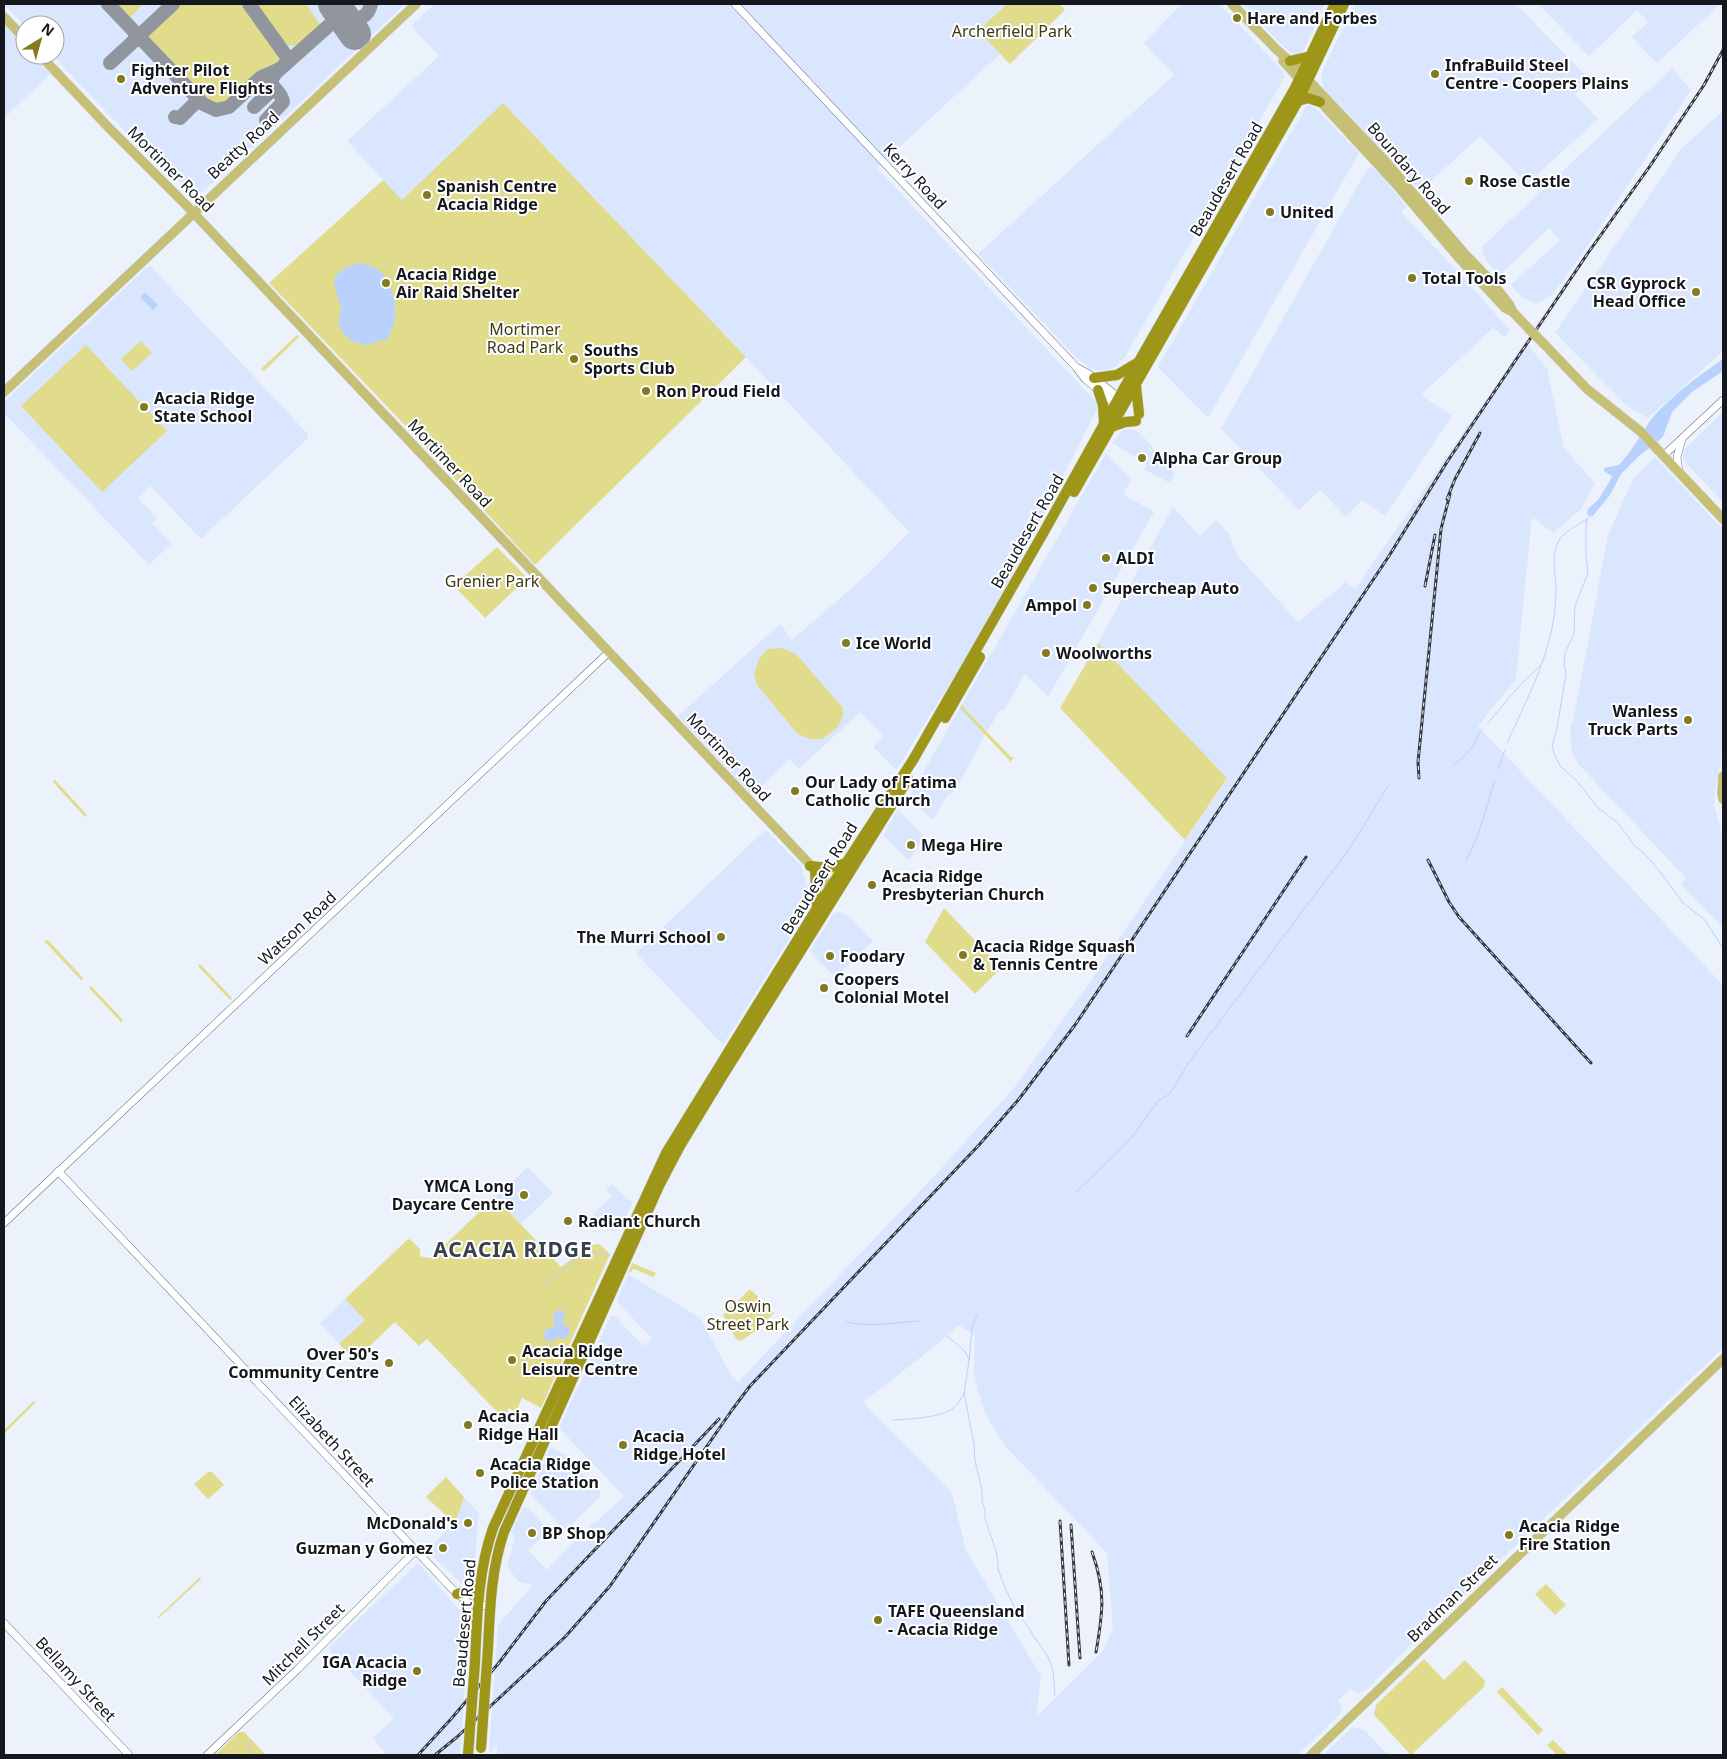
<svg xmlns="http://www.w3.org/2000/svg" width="1727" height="1759" viewBox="0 0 1727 1759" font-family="'Noto Sans',sans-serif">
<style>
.built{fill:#d9e6fe;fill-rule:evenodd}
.green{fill:#e0dc8c}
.water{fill:#b9d1fd}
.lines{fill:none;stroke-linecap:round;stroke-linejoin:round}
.stream{stroke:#b9d1fd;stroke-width:1}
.taxiway{stroke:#91969e;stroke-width:14}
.runway{stroke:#91969e;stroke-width:32}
.minor-casing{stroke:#6a7280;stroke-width:8}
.major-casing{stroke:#d0d1d2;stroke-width:10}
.highway-casing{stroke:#d0d1d2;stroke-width:11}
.minor{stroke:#fff;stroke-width:7}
.major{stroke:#c5c075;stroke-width:9}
.highway{stroke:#9e9619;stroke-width:10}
.rail-casing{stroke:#363940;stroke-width:3}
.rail{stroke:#fff;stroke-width:1;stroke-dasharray:4;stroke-linecap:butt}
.major-bridge-casing{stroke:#d0d1d2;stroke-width:10;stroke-linecap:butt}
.highway-bridge-casing{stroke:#d0d1d2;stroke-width:11;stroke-linecap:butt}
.major-bridge{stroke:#c5c075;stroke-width:9}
.highway-bridge{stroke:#9e9619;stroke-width:10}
.poi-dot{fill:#807a20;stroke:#fff;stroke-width:2}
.labels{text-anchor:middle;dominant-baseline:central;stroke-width:4;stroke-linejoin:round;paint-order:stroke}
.poi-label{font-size:16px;font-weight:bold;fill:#14171d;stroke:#fff;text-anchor:start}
.park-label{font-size:16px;fill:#3c3913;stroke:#fff}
.street-label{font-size:16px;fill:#14171d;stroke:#fff}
.district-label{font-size:21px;font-weight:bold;letter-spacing:1px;fill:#38404d;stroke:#fff}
</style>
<rect width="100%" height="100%" fill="#ecf2fc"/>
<!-- built -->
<g class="built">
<polygon points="4,4 405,4 252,148 251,147 203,192 198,193 178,181 166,169 163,171 52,55 55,55 55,25 25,25 25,26"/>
<polygon points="434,4 1007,4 979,31 1000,54 877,168 1099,405 991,617 896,770 873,747 884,737 860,712 799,769 790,759 752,795 678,716 780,624 792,640 871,571 909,532 746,357 503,103 402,200 347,141 439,56 411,26"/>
<polygon points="1182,4 1219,4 1283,71 1284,78 1125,357 1115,367 1108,370 1096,370 1087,366 1076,357 978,254 1174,75 1144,43"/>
<polygon points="1243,4 1325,4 1304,50 1298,55 1291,53 1284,47"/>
<polygon points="1355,4 1516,4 1590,80 1575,94 1598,119 1527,184 1480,136 1420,191 1323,87 1321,74"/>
<polygon points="1538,4 1720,4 1657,63 1632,37 1648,22 1637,10 1589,56"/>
<polygon points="4,25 25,47 25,55 32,55 50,74 4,118"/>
<polygon points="1672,68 1691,90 1593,238 1554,293 1544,300 1536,303 1522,298 1511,285 1560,240 1549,228 1500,275 1488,263 1482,252 1483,246"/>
<polygon points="1307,105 1315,108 1359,153 1208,418 1158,367"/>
<polygon points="1723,111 1723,351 1648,418 1627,406 1555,333 1682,148"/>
<polygon points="1370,167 1375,169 1407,207 1401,212 1465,279 1509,330 1505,337 1493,328 1421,395 1452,416 1385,516 1362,500 1346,517 1320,490 1299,510 1221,429 1367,169"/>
<polygon points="147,267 151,267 308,434 308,438 201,539 150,486 138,498 157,518 152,523 171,544 149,565 4,413 4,402"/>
<path d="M1526,342L1547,369L1564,448L1595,483L1581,509L1553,533L1532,517L1516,679L1478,726L1723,985V1348L1415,1641L1366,1690L1358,1693L1350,1689L1338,1700L1342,1708L1340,1714L1298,1755H497V1746L489,1753L498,1625L533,1585L519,1582L507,1567L515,1537L511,1532L522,1509L525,1507L529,1509L549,1530L528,1550L547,1570L594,1522L595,1523L624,1496L561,1430L560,1426L611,1316H615L643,1346L652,1338L617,1302L628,1274L700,1318L732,1377L738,1382L936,1174L1014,1088L1089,983L1227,779L1098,643L1173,507L1200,536L1216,520L1229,534L1237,555L1298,622L1346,582L1355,589ZM959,1325L975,1336L974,1372L978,1391L985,1413L995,1431L1007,1448L1107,1553L1113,1628L1102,1652L1036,1717L1041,1676L966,1550L952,1493L863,1402L939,1343Z"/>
<polygon points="1723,412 1723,502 1685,462 1683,457 1684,450"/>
<polygon points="1131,429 1140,433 1174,472 1173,477 1170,483 1144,469 1147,464 1112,443 1123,430"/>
<polygon points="1106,453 1131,480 1123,494 1154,512 1048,697 1025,674 1004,711 1000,710 987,732 963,707 963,703"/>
<polygon points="1655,457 1723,530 1723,751 1715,790 1714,805 1723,839 1723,928 1681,884 1686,878 1580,766 1572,754 1570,728 1574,717 1608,535 1634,477"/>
<polygon points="960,708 985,735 957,787 950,795 948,794 933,820 909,797"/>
<polygon points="898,810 924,836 909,861 883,835"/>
<polygon points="764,831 767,831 801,866 811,899 806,912 723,1045 636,953"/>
<polygon points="840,912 850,917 873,941 835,977 810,951 834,913"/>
<polygon points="528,1167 553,1193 521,1224 495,1197"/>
<polygon points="612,1184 632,1203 622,1227 614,1231 607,1229 593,1214 612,1196 606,1189"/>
<polygon points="345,1299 365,1320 339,1344 320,1323"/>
<polygon points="552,1448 564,1454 600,1492 600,1497 568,1528 562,1528 531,1494 549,1450"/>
<polygon points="464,1497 479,1514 473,1579 470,1583 465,1585 460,1582 428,1552 430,1547 454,1523 460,1510"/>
<polygon points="418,1563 461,1612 466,1631 465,1660 462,1669 466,1670 460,1755 382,1755 384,1752 373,1738 394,1718 328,1648"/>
<polygon points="1353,1727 1364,1730 1388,1755 1323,1755"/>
</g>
<!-- green -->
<g class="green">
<polygon points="112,4 143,4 128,20"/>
<polygon points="178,4 244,4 284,58 277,66 254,80 228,104 219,107 209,105 146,39 146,34"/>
<path d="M254,4H306L320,25C286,69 275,34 254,4Z"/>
<polygon points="1007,4 1060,4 1065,10 1010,64 978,31"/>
<polygon points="503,103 746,357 535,565 400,420 269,283 383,180 402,200"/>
<polygon points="297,335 299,337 264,371 261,369"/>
<polygon points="141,341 152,353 132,371 121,359"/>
<polygon points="86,345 167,431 102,492 21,406"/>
<polygon points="497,547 527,578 485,618 455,587 456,584"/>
<polygon points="1098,643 1227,778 1185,840 1060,708"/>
<polygon points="782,648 796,654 843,708 843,716 837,728 822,739 810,739 798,734 757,685 754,673 759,659 768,649"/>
<polygon points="963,703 963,707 1011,757 1014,757 1010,763 1009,760 960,708"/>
<polygon points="55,780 87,815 85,817 53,782"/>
<polygon points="944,908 1001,968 975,994 925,942"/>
<polygon points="48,940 83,978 81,980 44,941"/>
<polygon points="200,964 232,998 230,1000 198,966"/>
<polygon points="91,986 123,1020 121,1022 89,988"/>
<polygon points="495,1197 561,1267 590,1245 599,1244 610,1254 541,1408 522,1398 516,1412 508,1408 507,1420 499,1414 427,1339 419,1346 395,1322 355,1360 339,1344 365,1320 345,1299 408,1239 411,1240 420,1249 420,1256 428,1258 432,1257"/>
<polygon points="632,1263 656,1273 653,1277 634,1269 628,1274"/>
<polygon points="750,1289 774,1313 758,1329 741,1341 736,1339 723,1315"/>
<polygon points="34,1401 35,1403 4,1434 4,1430"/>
<polygon points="208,1472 212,1472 224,1485 208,1499 194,1484"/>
<polygon points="446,1477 464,1497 460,1510 454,1523 426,1497"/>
<polygon points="200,1577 201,1579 159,1618 158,1617"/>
<polygon points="1546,1584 1566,1605 1555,1615 1535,1594"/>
<polygon points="1424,1659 1444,1680 1465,1660 1485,1681 1484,1687 1411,1755 1374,1715 1376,1705"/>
<polygon points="1502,1687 1543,1730 1538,1735 1497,1692"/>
<polygon points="239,1732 244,1732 266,1755 215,1755"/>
<polygon points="1553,1740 1568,1755 1557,1755 1547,1745"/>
</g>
<!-- water -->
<g class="water">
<path d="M360,263C382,266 390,279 394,300C395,307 396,314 395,320C394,326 390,333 387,339C381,340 375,343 369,344C357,347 342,336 339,325C338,319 341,314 341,309C340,301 334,289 334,283C334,271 351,265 360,263Z"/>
<polygon points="145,292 158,305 153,310 140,297"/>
<path d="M1723,359V371L1692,392L1672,412L1663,437L1638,457L1621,474L1610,495L1592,517L1587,514L1588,509L1598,500L1611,479L1612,476L1604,471V468L1619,465C1631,452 1640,436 1650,421C1667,399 1700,375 1723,359Z"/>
<path d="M559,1309L565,1313L563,1323L565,1326L569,1327L570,1333L565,1339L558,1337C553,1341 549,1344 543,1338L546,1329L555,1326L553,1314Z"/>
</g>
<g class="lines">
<!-- stream -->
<g class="stream">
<polyline points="1590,515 1587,519 1586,529 1586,556 1588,573 1575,606 1574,633 1565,653 1564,664 1566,674 1557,728 1552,746 1554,753 1560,766 1576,780 1597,807 1618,823 1635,846 1644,853 1661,873 1683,903 1705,920 1723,948"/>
<polyline points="1488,723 1519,686 1541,665"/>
<path d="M1507,743C1524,705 1544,668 1552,628C1555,614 1556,600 1556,586C1555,571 1551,554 1559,540C1565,531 1578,525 1587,519"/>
<path d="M1454,765C1462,759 1469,752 1475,743C1478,738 1478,733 1483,729"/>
<polyline points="1498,769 1505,750"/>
<polyline points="1466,861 1477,838 1495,780"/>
<polyline points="1076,1192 1129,1141 1158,1101 1168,1095 1173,1089 1189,1062 1350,848 1388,786"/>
<path d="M544,1285C565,1272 583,1244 610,1256"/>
<polyline points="802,1313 803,1313"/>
<polyline points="977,1316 972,1328 969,1361 964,1393 974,1444 975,1461 982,1490 982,1501 985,1510 985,1518 996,1551 998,1563 998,1569 1006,1590 1015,1608 1048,1657 1053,1670 1055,1695"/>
<path d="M846,1322C870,1327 894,1323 918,1321"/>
<polyline points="947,1336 965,1351 969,1360"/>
<path d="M893,1420C908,1419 940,1418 952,1409C958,1405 961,1399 964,1393"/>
<polyline points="249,1742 251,1755"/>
</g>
<!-- taxiway -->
<g class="taxiway">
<path d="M108,4L203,104L216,110L229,107L260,78L280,69L334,21C348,13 366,27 371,4"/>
<polyline points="249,4 287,57 286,64"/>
<path d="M333,4L342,17C341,23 340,28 347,31L353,29L356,23C350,14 341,13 334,4"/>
<polyline points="135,39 142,40 141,36 142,33 173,4"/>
<polyline points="110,63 135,40 135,32 137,33"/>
<polyline points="254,107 270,92 272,85"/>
<polyline points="175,117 180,118 197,101 197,98"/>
<path d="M266,120L283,102C281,87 261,87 280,69"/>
</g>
<!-- runway -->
<polyline class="runway" points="334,4 355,34"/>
<!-- minor casing -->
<g class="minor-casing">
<g id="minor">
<polyline points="735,4 1076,367 1085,379 1117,405"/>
<polyline points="1078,368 1089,374 1122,400"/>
<polyline points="1663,456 1723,400"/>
<polyline points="1679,472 1677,457 1682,439"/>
<polyline points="58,1171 457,1594 471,1604 490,1606"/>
<polyline points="4,1223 609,652"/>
<polyline points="4,1623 129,1755"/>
<polyline points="207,1755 297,1670 416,1550"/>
</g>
</g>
<!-- major casing -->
<g class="major-casing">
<g id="major">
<polyline points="1232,4 1276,49 1294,65 1387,163 1464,253 1490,280 1509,304 1513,312"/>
<polyline points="4,17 25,39"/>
<polyline points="40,55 110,129 186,205 836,892"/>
<polyline points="1283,61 1396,184 1459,258 1505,308 1513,312 1529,329"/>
<polyline points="1544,344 1587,389 1640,431 1723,519"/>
<polyline points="4,392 416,4"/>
<polyline points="1723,776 1722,794 1723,799"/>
<polyline points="1311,1755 1723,1359"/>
</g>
</g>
<!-- highway casing -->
<g class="highway-casing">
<g id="highway">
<polyline points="1290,61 1311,56"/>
<polyline points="1298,101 1308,98 1320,102"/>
<polyline points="1094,378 1117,375 1137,363"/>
<polyline points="1136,386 1139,414"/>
<polyline points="1098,390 1103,405 1104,422"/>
<polyline points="1111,427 1125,422 1136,421"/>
<polyline points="1074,492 1298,101 1344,4"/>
<polyline points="945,718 980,657"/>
<polyline points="810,866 829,868 846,863"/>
<polyline points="815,870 817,908"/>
<polyline points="457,1594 479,1588"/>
<path d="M488,1648C490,1608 491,1570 504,1532L659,1186L680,1146L722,1077L908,779"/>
<path d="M475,1662C477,1616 478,1571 493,1528L666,1153L817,908L913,760L1045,530L1138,363L1295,88L1335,4"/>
</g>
</g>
<!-- minor -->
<use href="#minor" class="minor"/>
<!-- major -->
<use href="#major" class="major"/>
<!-- highway -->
<use href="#highway" class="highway"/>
<!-- rail casing -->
<g class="rail-casing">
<g id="rail">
<polyline points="1447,499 1455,479 1480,433"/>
<polyline points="1425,586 1435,535"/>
<polyline points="1419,778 1418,762 1441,529 1450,494"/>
<polyline points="1428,860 1449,902 1459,917 1591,1063"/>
<polyline points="1187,1036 1306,857"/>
<polyline points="1060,1521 1069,1665"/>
<polyline points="1071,1525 1080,1658"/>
<path d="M1092,1552C1106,1591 1103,1612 1096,1652"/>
<polyline points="418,1755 451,1719 498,1664 546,1601 719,1419"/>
<polyline points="435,1755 457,1737 565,1637 610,1586 732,1410 750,1386 979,1145 1019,1099 1075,1025 1389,556 1447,462 1588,253 1650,166 1704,85 1723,50"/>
</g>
</g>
<!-- rail -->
<use href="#rail" class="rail"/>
<!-- major-bridge casing -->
<g class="major-bridge-casing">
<polyline id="major-bridge" points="1529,329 1544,344"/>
</g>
<!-- highway-bridge casing -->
<g class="highway-bridge-casing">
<g id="highway-bridge">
<polyline points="481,1748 488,1648"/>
<polyline points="468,1755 475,1662"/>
</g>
</g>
<!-- major-bridge -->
<use href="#major-bridge" class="major-bridge"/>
<!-- highway-bridge -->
<use href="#highway-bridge" class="highway-bridge"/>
</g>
<!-- markers -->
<g class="poi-dot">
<circle cx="1237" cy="18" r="5"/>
<circle cx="1435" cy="74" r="5"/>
<circle cx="121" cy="79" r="5"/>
<circle cx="1469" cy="181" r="5"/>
<circle cx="427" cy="195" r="5"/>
<circle cx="1270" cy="212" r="5"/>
<circle cx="1412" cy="278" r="5"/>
<circle cx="386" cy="283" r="5"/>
<circle cx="1696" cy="292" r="5"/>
<circle cx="574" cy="359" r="5"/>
<circle cx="646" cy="391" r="5"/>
<circle cx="144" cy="407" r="5"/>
<circle cx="1142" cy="458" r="5"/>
<circle cx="1106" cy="558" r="5"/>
<circle cx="1093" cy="588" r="5"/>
<circle cx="1087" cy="605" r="5"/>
<circle cx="846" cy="643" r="5"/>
<circle cx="1046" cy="653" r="5"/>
<circle cx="1688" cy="720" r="5"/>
<circle cx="795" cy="791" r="5"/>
<circle cx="911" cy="845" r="5"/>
<circle cx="872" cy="885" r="5"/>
<circle cx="721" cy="937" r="5"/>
<circle cx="963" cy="955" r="5"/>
<circle cx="830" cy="956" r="5"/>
<circle cx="824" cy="988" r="5"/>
<circle cx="524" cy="1195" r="5"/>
<circle cx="568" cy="1221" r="5"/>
<circle cx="512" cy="1360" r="5"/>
<circle cx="389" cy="1363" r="5"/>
<circle cx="468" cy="1425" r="5"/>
<circle cx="623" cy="1445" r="5"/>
<circle cx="480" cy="1473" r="5"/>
<circle cx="468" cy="1523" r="5"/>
<circle cx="532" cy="1533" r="5"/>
<circle cx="1509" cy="1535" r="5"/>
<circle cx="443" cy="1548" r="5"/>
<circle cx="878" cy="1620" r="5"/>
<circle cx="417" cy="1671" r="5"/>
</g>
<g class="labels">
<!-- poi labels -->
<g class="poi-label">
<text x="1247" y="18">Hare and Forbes</text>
<text x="1445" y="65">InfraBuild Steel<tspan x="1445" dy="18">Centre - Coopers Plains</tspan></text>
<text x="131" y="70">Fighter Pilot<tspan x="131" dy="18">Adventure Flights</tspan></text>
<text x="1479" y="181">Rose Castle</text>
<text x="437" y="186">Spanish Centre<tspan x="437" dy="18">Acacia Ridge</tspan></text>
<text x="1280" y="212">United</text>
<text x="396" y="274">Acacia Ridge<tspan x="396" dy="18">Air Raid Shelter</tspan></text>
<text x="1422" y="278">Total Tools</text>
<text x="1686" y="283" text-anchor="end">CSR Gyprock<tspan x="1686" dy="18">Head Office</tspan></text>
<text x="584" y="350">Souths<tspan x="584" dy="18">Sports Club</tspan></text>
<text x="656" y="391">Ron Proud Field</text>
<text x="154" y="398">Acacia Ridge<tspan x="154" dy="18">State School</tspan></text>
<text x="1152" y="458">Alpha Car Group</text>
<text x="1116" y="558">ALDI</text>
<text x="1103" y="588">Supercheap Auto</text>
<text x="1077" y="605" text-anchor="end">Ampol</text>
<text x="856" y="643">Ice World</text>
<text x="1056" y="653">Woolworths</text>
<text x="1678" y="711" text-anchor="end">Wanless<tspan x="1678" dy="18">Truck Parts</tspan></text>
<text x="805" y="782">Our Lady of Fatima<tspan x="805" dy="18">Catholic Church</tspan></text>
<text x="921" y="845">Mega Hire</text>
<text x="882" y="876">Acacia Ridge<tspan x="882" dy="18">Presbyterian Church</tspan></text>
<text x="711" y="937" text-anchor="end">The Murri School</text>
<text x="973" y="946">Acacia Ridge Squash<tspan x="973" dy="18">&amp; Tennis Centre</tspan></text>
<text x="840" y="956">Foodary</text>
<text x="834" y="979">Coopers<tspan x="834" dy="18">Colonial Motel</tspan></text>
<text x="514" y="1186" text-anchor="end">YMCA Long<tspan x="514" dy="18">Daycare Centre</tspan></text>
<text x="578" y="1221">Radiant Church</text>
<text x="522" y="1351">Acacia Ridge<tspan x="522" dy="18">Leisure Centre</tspan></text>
<text x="379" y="1354" text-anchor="end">Over 50's<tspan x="379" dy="18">Community Centre</tspan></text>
<text x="478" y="1416">Acacia<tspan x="478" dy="18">Ridge Hall</tspan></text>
<text x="633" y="1436">Acacia<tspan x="633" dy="18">Ridge Hotel</tspan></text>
<text x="490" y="1464">Acacia Ridge<tspan x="490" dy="18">Police Station</tspan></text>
<text x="458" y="1523" text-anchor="end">McDonald's</text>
<text x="1519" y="1526">Acacia Ridge<tspan x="1519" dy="18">Fire Station</tspan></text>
<text x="542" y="1533">BP Shop</text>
<text x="433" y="1548" text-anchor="end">Guzman y Gomez</text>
<text x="888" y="1611">TAFE Queensland<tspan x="888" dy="18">- Acacia Ridge</tspan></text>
<text x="407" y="1662" text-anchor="end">IGA Acacia<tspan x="407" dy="18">Ridge</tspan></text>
</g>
<!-- park labels -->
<g class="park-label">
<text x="1012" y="31">Archerfield Park</text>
<text x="525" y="329">Mortimer<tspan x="525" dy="18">Road Park</tspan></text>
<text x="492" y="581">Grenier Park</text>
<text x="748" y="1306">Oswin<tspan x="748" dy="18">Street Park</tspan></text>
</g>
<!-- street labels -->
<g class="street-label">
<text transform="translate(243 145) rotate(-43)">Beatty Road</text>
<text transform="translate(1409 168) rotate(49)">Boundary Road</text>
<text transform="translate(171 169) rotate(45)">Mortimer Road</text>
<text transform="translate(915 176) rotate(47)">Kerry Road</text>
<text transform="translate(1226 179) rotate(-60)">Beaudesert Road</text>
<text transform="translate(450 463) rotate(47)">Mortimer Road</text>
<text transform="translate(1027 531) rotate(-60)">Beaudesert Road</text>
<text transform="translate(729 757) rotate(47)">Mortimer Road</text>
<text transform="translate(819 878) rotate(-58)">Beaudesert Road</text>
<text transform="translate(297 928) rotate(-43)">Watson Road</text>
<text transform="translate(332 1441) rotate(47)">Elizabeth Street</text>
<text transform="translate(1452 1598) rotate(-44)">Bradman Street</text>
<text transform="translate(464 1623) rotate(-85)">Beaudesert Road</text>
<text transform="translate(303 1644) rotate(-45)">Mitchell Street</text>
<text transform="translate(76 1679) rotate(47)">Bellamy Street</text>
</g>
<!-- district labels -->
<g class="district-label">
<text x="513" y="1249">ACACIA RIDGE</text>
</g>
</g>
<!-- border -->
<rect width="1727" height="1759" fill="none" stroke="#14171d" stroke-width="10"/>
<!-- north arrow -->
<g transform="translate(40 40) rotate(37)"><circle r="24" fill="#ffffff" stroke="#a1a2a5"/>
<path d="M0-4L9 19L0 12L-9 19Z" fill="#807a20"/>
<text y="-8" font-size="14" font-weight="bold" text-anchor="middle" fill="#14171d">N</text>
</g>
</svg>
